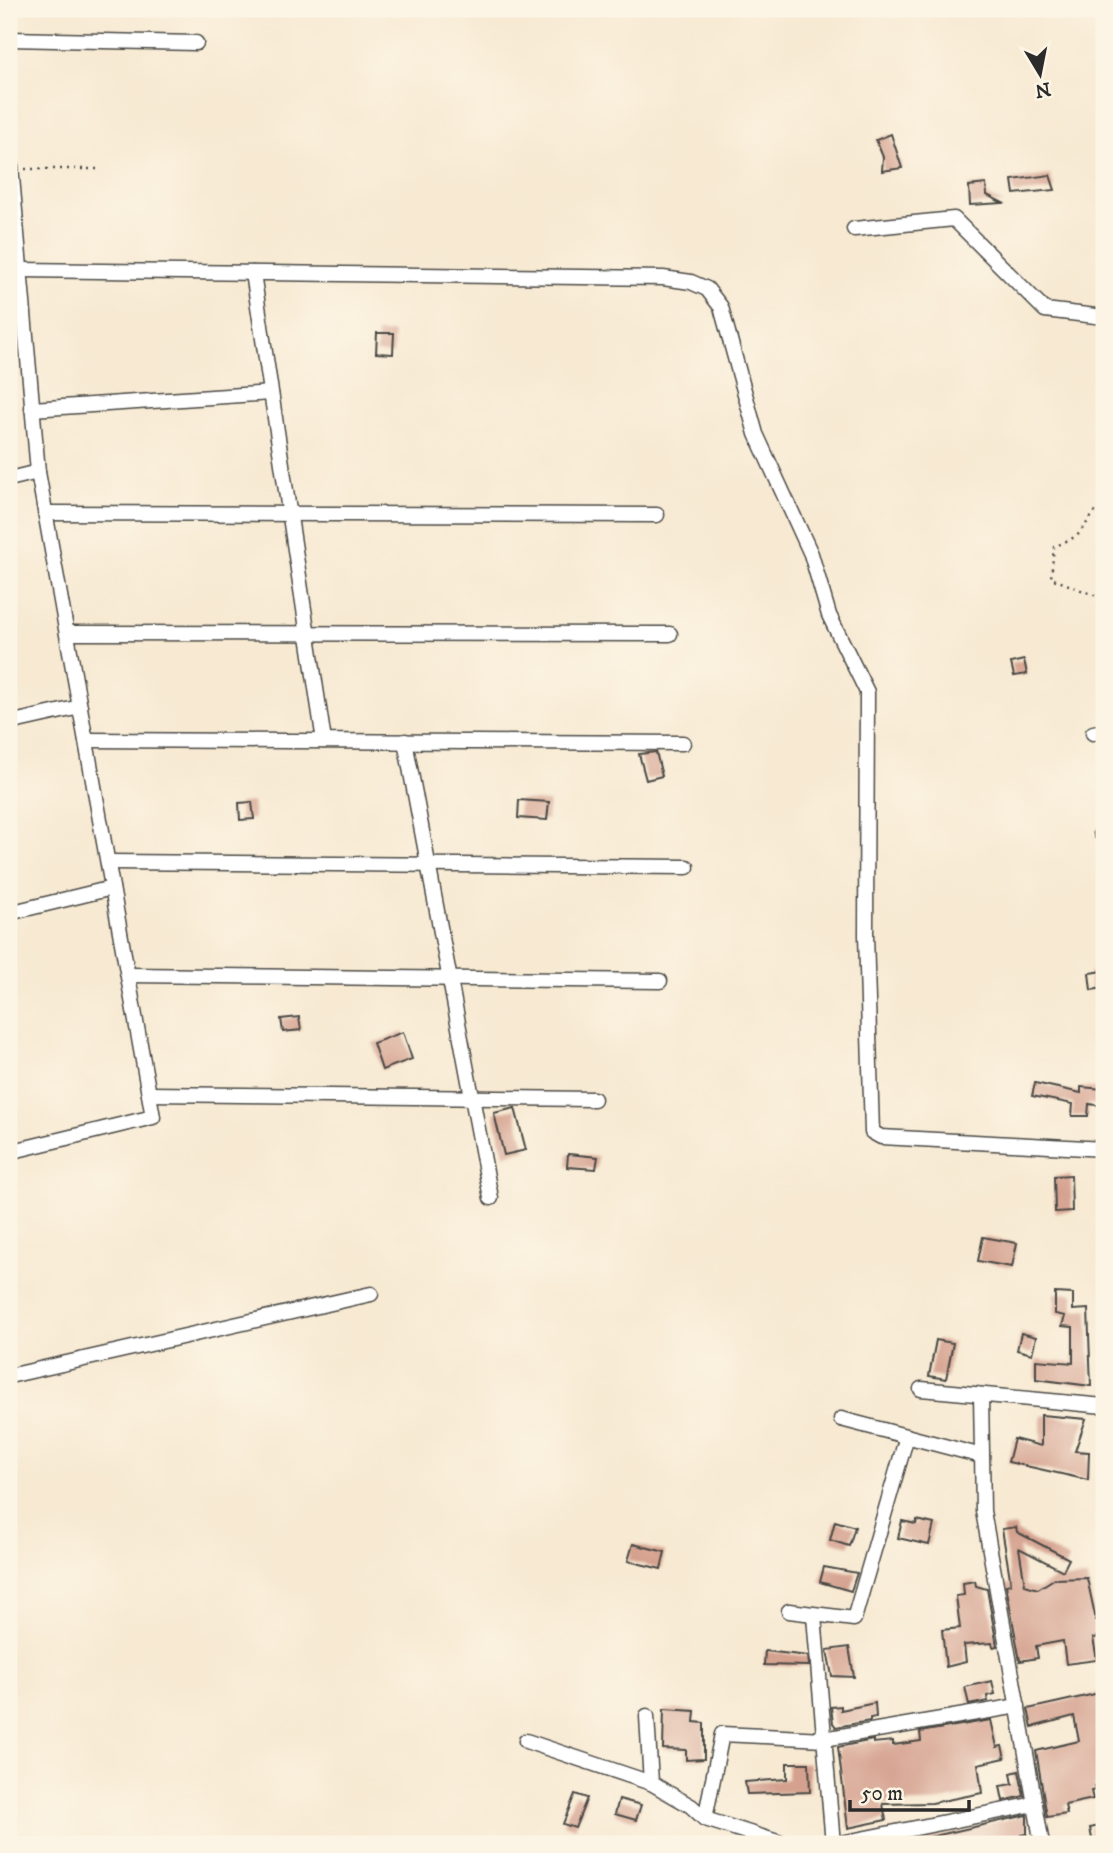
<svg xmlns="http://www.w3.org/2000/svg" width="1113" height="1853" viewBox="0 0 1113 1853" font-family="'IM FELL DW Pica',serif">
<style>
.building{fill:#d5a18f}
.lines{fill:none;stroke-linecap:round;stroke-linejoin:round}
.minor-casing{stroke:#4a4844;stroke-width:17}
.path{stroke:#4a4844;stroke-width:2.5;stroke-dasharray:2 5;stroke-linecap:butt}
.minor{stroke:#fff;stroke-width:14}
</style>
<rect width="100%" height="100%" fill="#fcf5e5"/>
<filter id="ink" filterUnits="userSpaceOnUse"><feTurbulence type="fractalNoise" baseFrequency=".0143" numOctaves="2"/><feDisplacementMap in="SourceGraphic" scale="14" xChannelSelector="R" yChannelSelector="G"/><feConvolveMatrix kernelMatrix="1 2 1 2 8 2 1 2 1" color-interpolation-filters="sRGB"/></filter>
<filter id="wash" filterUnits="userSpaceOnUse"><feTurbulence type="fractalNoise" baseFrequency=".00686" numOctaves="4" result="noise"/><feDisplacementMap in="SourceGraphic" scale="28" xChannelSelector="R" yChannelSelector="G"/><feGaussianBlur stdDeviation="1.57" result="paint"/><feColorMatrix in="noise" values="0 0 0 0 0 0 0 0 0 0 0 0 0 0 0 0 0 1.4 0 .05"/><feComposite in="paint" operator="in"/></filter>
<g filter="url(#wash)">
<rect width="100%" height="100%" fill="#f7e9d2"/>
<g id="blocks">
<!-- building -->
<g class="building">
<polygon points="891,134 902,168 882,171 883,157 876,140"/>
<polygon points="1050,175 1055,190 1014,194 1012,180"/>
<polygon points="986,184 987,195 1003,203 970,205 969,186"/>
<polygon points="377,333 394,333 393,354 376,353"/>
<polygon points="1024,660 1027,674 1014,676 1011,663"/>
<polygon points="656,752 662,776 646,780 639,754"/>
<polygon points="519,800 549,802 547,820 518,818"/>
<polygon points="252,802 254,819 240,820 239,803"/>
<polygon points="1104,971 1104,988 1091,990 1089,973"/>
<polygon points="299,1017 301,1030 283,1032 281,1019"/>
<polygon points="403,1032 412,1059 382,1070 373,1043"/>
<polygon points="1035,1083 1081,1093 1081,1087 1104,1089 1104,1106 1089,1104 1088,1116 1072,1116 1073,1104 1032,1096"/>
<polygon points="515,1108 526,1150 504,1155 494,1113"/>
<polygon points="568,1154 598,1157 596,1169 567,1167"/>
<polygon points="1071,1175 1072,1211 1055,1212 1054,1176"/>
<polygon points="983,1237 1017,1243 1012,1267 978,1261"/>
<polygon points="1055,1293 1073,1294 1073,1310 1088,1309 1091,1386 1036,1379 1036,1360 1073,1363 1073,1327 1062,1326 1065,1316 1055,1314"/>
<polygon points="1021,1333 1036,1337 1032,1354 1017,1350"/>
<polygon points="936,1340 953,1343 946,1379 929,1376"/>
<polygon points="1041,1415 1086,1419 1075,1451 1089,1452 1088,1480 1008,1462 1014,1439 1041,1446"/>
<polygon points="917,1520 934,1524 929,1545 898,1538 902,1521 916,1524"/>
<polygon points="835,1521 855,1527 849,1546 830,1540"/>
<polygon points="1016,1527 1017,1532 1069,1559 1063,1571 1019,1548 1025,1585 1038,1589 1054,1579 1087,1578 1096,1620 1099,1620 1101,1637 1093,1638 1097,1660 1066,1664 1063,1641 1036,1646 1038,1658 1020,1661 1006,1585 1011,1584 1002,1529"/>
<polygon points="633,1544 665,1552 661,1569 628,1561"/>
<polygon points="824,1567 857,1573 851,1591 820,1582"/>
<polygon points="975,1581 976,1586 987,1589 997,1646 993,1647 992,1643 964,1645 966,1662 946,1667 942,1630 960,1628 956,1596 964,1595 963,1583"/>
<polygon points="849,1647 854,1677 832,1676 827,1650"/>
<polygon points="765,1651 808,1656 809,1666 764,1665"/>
<polygon points="992,1681 995,1694 987,1696 988,1701 969,1705 965,1687"/>
<polygon points="1104,1692 1104,1785 1095,1786 1096,1790 1091,1791 1093,1799 1065,1805 1067,1814 1047,1817 1036,1751 1079,1741 1074,1716 1032,1727 1028,1709"/>
<polygon points="875,1703 876,1717 870,1718 870,1721 836,1727 833,1723 831,1707 841,1706 841,1710"/>
<polygon points="664,1709 695,1711 694,1722 704,1723 704,1759 686,1760 686,1750 663,1749"/>
<polygon points="991,1720 997,1747 1002,1746 1005,1758 978,1764 982,1793 932,1803 883,1804 886,1820 848,1828 838,1747 873,1740 873,1743 893,1741 893,1745 921,1741 920,1732"/>
<polygon points="787,1763 809,1763 810,1792 747,1794 745,1782 787,1779"/>
<polygon points="1019,1771 1024,1796 1003,1801 1000,1786 1013,1784 1011,1773"/>
<polygon points="575,1794 587,1798 575,1828 563,1824"/>
<polygon points="619,1799 641,1805 636,1820 615,1814"/>
<polygon points="1027,1815 1027,1834 1021,1835 1024,1844 922,1844 921,1839"/>
<polygon points="1104,1825 1104,1844 1093,1844 1090,1828"/>
</g>
</g>
</g>
<g filter="url(#ink)">
<use href="#blocks" fill-opacity="0" stroke="#4a4844" stroke-width="2"/>
<g class="lines">
<!-- minor casing -->
<g class="minor-casing">
<g id="minor">
<polyline points="9,39 196,43"/>
<polyline points="9,143 38,472 153,1117 9,1152"/>
<polyline points="854,229 954,219 1045,310 1104,317"/>
<polyline points="19,270 663,278 691,282 707,289 721,307 756,434 811,554 829,615 867,692 866,935 872,1132 881,1137 1104,1149"/>
<polyline points="253,273 324,741"/>
<polyline points="32,409 271,393"/>
<polyline points="9,479 38,472"/>
<polyline points="46,513 657,515"/>
<polyline points="67,633 670,634"/>
<polyline points="9,723 80,707"/>
<polyline points="1093,733 1104,731"/>
<polyline points="86,740 683,743"/>
<polyline points="405,741 491,1198"/>
<polyline points="1101,833 1104,832"/>
<polyline points="108,862 687,867"/>
<polyline points="9,913 112,888"/>
<polyline points="128,975 660,981"/>
<polyline points="149,1094 594,1099"/>
<polyline points="9,1376 371,1294"/>
<polyline points="921,1389 1104,1406"/>
<polyline points="981,1395 983,1511 1042,1844"/>
<polyline points="841,1419 982,1456"/>
<polyline points="789,1611 854,1619 907,1436"/>
<polyline points="814,1616 833,1844"/>
<polyline points="647,1716 651,1783"/>
<polyline points="526,1741 651,1783 691,1806 705,1819 784,1844"/>
<polyline points="705,1819 722,1734 824,1739 1018,1706"/>
<polyline points="836,1844 1035,1804"/>
</g>
</g>
<!-- path -->
<g class="path">
<polyline points="25,169 100,169"/>
<polyline points="1104,500 1077,536 1054,547 1051,578 1104,599"/>
</g>
<!-- minor -->
<use href="#minor" class="minor"/>
</g>
</g>
<!-- margin -->
<rect width="1113" height="1853" fill="none" stroke="#fcf5e5" stroke-width="35"/>
<!-- north arrow -->
<g transform="translate(1040 74) rotate(170)" stroke="#fcf5e5" stroke-width="5" paint-order="stroke">
<path d="M0-5L12 26L0 18L-12 26Z" fill="#2b2b2b"/>
<text y="-10" font-size="19" font-weight="bold" text-anchor="middle" fill="#2b2b2b">N</text>
</g>
<!-- scale -->
<path d="M850 1800v10h119v-10" fill="none" stroke="#2b2b2b" stroke-width="3.5"/>
<text x="861" y="1800" font-size="21" fill="#2b2b2b" stroke="#fcf5e5" stroke-width="5" paint-order="stroke">50 m</text>
</svg>
